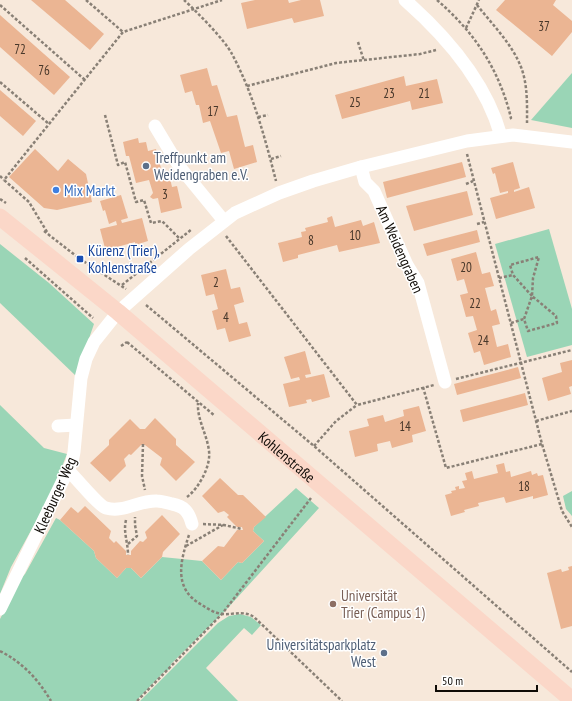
<svg xmlns="http://www.w3.org/2000/svg" width="572" height="701" viewBox="0 0 572 701" font-family="'PT Sans Narrow',sans-serif">
<style>
.green{fill:#9ad5b6}
.building{fill:#ebb593}
.lines{fill:none;stroke-linecap:round;stroke-linejoin:round}
.path{stroke:#898076;stroke-width:2.5;stroke-dasharray:3 2;stroke-linecap:butt}
.minor{stroke:#fff;stroke-width:13}
.major{stroke:#fbd7c8;stroke-width:17}
.service-dot{fill:#5c6f8a;stroke:#fff;stroke-width:1.5}
.shop-dot{fill:#3f7fe0;stroke:#fff;stroke-width:1.5}
.transit-dot{fill:#1a4fb4;stroke:#fff;stroke-width:1.5}
.education-dot{fill:#8d6e63;stroke:#fff;stroke-width:1.5}
.labels{text-anchor:middle;dominant-baseline:central;stroke-width:3;stroke-linejoin:round;paint-order:stroke}
.number-label{font-size:13px;fill:#463629}
.service-label{font-size:15px;fill:#4e5e75;stroke:#fff;text-anchor:start}
.shop-label{font-size:15px;fill:#366cbe;stroke:#fff;text-anchor:start}
.street-label{font-size:15px;fill:#0f0b06;stroke:#fff}
.transit-label{font-size:15px;fill:#164399;stroke:#fff;text-anchor:start}
.education-label{font-size:15px;fill:#785e54;stroke:#fff;text-anchor:start}
</style>
<rect width="100%" height="100%" fill="#f7e8da"/>
<!-- green -->
<g class="green">
<polygon points="572,73 572,128 531,120"/>
<polygon points="549,229 572,309 572,345 527,357 495,244"/>
<polygon points="0,244 49,283 94,324 76,376 0,303"/>
<polygon points="0,405 44,448 67,454 51,494 11,567 0,594"/>
<polygon points="296,488 319,508 226,610 171,664 170,669 163,673 136,701 0,701 0,619 21,578 25,574 56,518 60,520 94,551 96,558 117,578 126,568 131,568 141,578 162,557 202,561 221,580 238,562 242,563 264,541 253,531 254,527"/>
<polygon points="572,491 572,516 566,509 563,496"/>
<polygon points="240,614 251,617 261,625 252,635 244,628 206,668 238,701 140,701 218,623 229,616"/>
</g>
<!-- building -->
<g class="building">
<polygon points="31,0 65,0 104,34 90,50"/>
<polygon points="255,0 288,0 289,3 301,0 320,0 324,16 294,23 292,18 247,29 241,3"/>
<polygon points="505,0 556,0 553,5 572,21 572,32 552,56 496,10"/>
<polygon points="0,15 70,77 54,95 0,47"/>
<polygon points="207,68 212,86 217,85 227,117 237,115 245,147 253,145 257,162 234,169 229,151 221,153 210,121 203,123 199,105 196,105 192,91 185,93 180,75"/>
<polygon points="404,76 406,86 437,79 443,103 412,110 410,101 342,119 335,95"/>
<polygon points="0,90 36,121 23,136 0,116"/>
<polygon points="138,138 139,143 146,142 148,151 156,149 163,176 169,174 172,187 177,186 182,208 161,213 158,198 153,199 150,197 153,193 149,180 136,183 129,156 126,156 123,142"/>
<polygon points="35,149 58,171 68,159 86,174 92,202 57,210 44,208 9,177"/>
<polygon points="462,162 466,177 387,198 383,182"/>
<polygon points="513,162 520,188 514,190 514,192 529,187 535,208 496,219 490,198 508,193 508,191 500,193 495,173 493,174 491,168"/>
<polygon points="467,191 473,215 414,231 406,206"/>
<polygon points="121,195 128,218 121,220 122,223 142,218 148,241 135,245 135,242 117,247 117,249 106,252 100,229 117,225 116,221 109,224 105,210 103,211 100,201"/>
<polygon points="332,216 335,227 361,220 363,226 374,222 380,243 339,252 337,245 298,255 298,258 283,262 278,243 302,237 301,232 306,231 305,228 328,222 327,218"/>
<polygon points="477,230 480,242 427,256 423,244"/>
<polygon points="476,252 482,274 490,272 494,286 485,288 491,311 496,309 500,324 492,326 497,347 508,344 511,357 484,365 480,351 474,353 468,333 477,330 473,316 466,317 460,295 468,293 464,279 457,281 451,259"/>
<polygon points="226,269 231,289 240,287 244,302 234,305 239,324 247,322 251,336 229,342 225,328 217,330 212,311 218,309 214,294 206,296 201,275"/>
<polygon points="305,351 311,374 305,375 306,378 324,374 330,397 312,402 311,399 306,400 307,403 289,407 283,384 300,380 299,377 291,379 284,357"/>
<polygon points="572,360 572,386 569,387 571,394 548,401 542,378 562,372 560,363"/>
<polygon points="518,367 521,378 457,395 454,384"/>
<polygon points="525,393 528,405 463,422 460,410"/>
<polygon points="419,406 426,431 412,435 413,442 392,448 390,441 377,444 378,451 355,457 349,431 369,426 367,419 383,415 385,422 404,416 403,410"/>
<polygon points="155,418 176,439 176,445 195,462 176,481 160,465 162,458 145,445 141,445 131,455 129,454 124,459 126,466 110,482 90,463 109,445 109,440 130,419 140,429 145,429"/>
<polygon points="504,463 506,472 510,471 511,477 531,471 532,475 537,473 538,476 543,475 548,495 533,499 533,496 506,503 504,497 478,503 479,506 464,510 465,512 451,516 445,495 452,493 451,491 456,490 455,487 459,486 459,489 465,488 462,481 467,480 465,473 472,471 474,479 498,473 496,465"/>
<polygon points="220,478 238,495 243,495 266,517 254,527 253,531 264,541 242,563 238,562 221,580 202,561 218,546 224,547 237,530 243,530 242,527 237,527 227,517 229,515 224,511 218,513 202,496"/>
<polygon points="85,506 111,531 109,538 114,543 116,541 126,551 126,555 131,555 131,551 140,541 143,542 147,538 145,532 162,515 180,534 163,552 162,557 141,578 131,568 126,568 117,578 96,558 94,551 60,520 71,507 78,513"/>
<polygon points="572,566 572,626 561,629 547,573 561,569 562,572 569,570 568,567"/>
</g>
<g class="lines">
<!-- path -->
<g class="path">
<polyline points="86,0 123,32"/>
<path d="M184,0C196,11 225,40 232,54C253,93 265,138 276,181"/>
<path d="M437,0C475,33 499,69 511,118L509,119"/>
<polyline points="0,5 85,80"/>
<path d="M477,5C492,24 512,44 521,67C528,85 527,106 527,125"/>
<polyline points="466,28 479,0"/>
<polyline points="358,42 364,61"/>
<polyline points="0,82 49,124"/>
<polyline points="247,86 336,63 420,54 436,50"/>
<polyline points="105,115 118,165 125,162 136,202 144,200 151,223 162,221 179,238"/>
<polyline points="258,117 268,115"/>
<polyline points="467,154 542,444 562,511 572,527"/>
<polyline points="271,159 281,156"/>
<polyline points="0,176 4,180"/>
<polyline points="466,184 473,181"/>
<polyline points="0,199 6,203"/>
<polyline points="477,224 484,222"/>
<polyline points="44,231 80,259 126,289"/>
<polyline points="47,232 29,202 4,180 123,32 222,0"/>
<polyline points="226,236 357,405 434,385"/>
<polyline points="25,258 93,318"/>
<polyline points="499,278 513,275"/>
<polyline points="122,285 192,229"/>
<polyline points="532,296 513,275 510,265 539,257 533,278 532,296 524,319 528,331 557,323 556,316 532,296"/>
<polyline points="146,305 314,446 572,672"/>
<polyline points="511,323 524,319"/>
<polyline points="127,342 215,416"/>
<polyline points="121,346 127,342"/>
<polyline points="456,379 572,350"/>
<polyline points="423,387 446,468 542,444"/>
<polyline points="536,421 572,411"/>
<polyline points="143,444 142,476 145,490"/>
<polyline points="314,446 336,421 357,405"/>
<path d="M187,497C199,488 211,466 209,451C207,434 197,420 198,403"/>
<path d="M126,520C123,532 128,542 128,555"/>
<polyline points="203,524 224,525 242,529"/>
<path d="M189,535C180,562 173,589 202,605C208,609 215,613 222,614C234,615 243,610 254,617L342,701"/>
<polyline points="128,544 137,536 135,525 135,517"/>
<polyline points="186,546 223,525"/>
<path d="M0,651C23,663 38,679 51,701"/>
<polyline points="137,701 222,614 311,498"/>
</g>
<!-- minor -->
<g class="minor">
<path d="M405,0C446,36 486,82 501,136"/>
<polyline points="155,126 179,166 224,221"/>
<polyline points="361,167 365,182 374,191 407,265 418,283 445,382"/>
<polyline points="58,426 76,425"/>
<path d="M69,471C75,477 99,506 106,508C124,513 139,500 157,501C162,501 168,503 172,504C184,506 189,512 192,524"/>
<polyline points="0,609 72,462 74,452 81,378 86,359 94,342 118,312 189,249 235,213 279,193 313,181 361,167 467,141 513,135 572,142"/>
</g>
<!-- major -->
<path class="major" id="s1" d="M0,217L118,312L572,700"/>
</g>
<!-- markers -->
<g class="service-dot">
<circle cx="146" cy="166" r="4"/>
<circle cx="384" cy="653" r="4"/>
</g>
<circle class="shop-dot" cx="56" cy="190" r="4"/>
<rect class="transit-dot" x="76" y="255" width="8" height="8" rx="2"/>
<circle class="education-dot" cx="333" cy="604" r="4"/>
<g class="labels">
<!-- number labels -->
<g class="number-label">
<text x="544" y="26">37</text>
<text x="20" y="49">72</text>
<text x="44" y="70">76</text>
<text x="389" y="93">23</text>
<text x="424" y="93">21</text>
<text x="355" y="102">25</text>
<text x="213" y="111">17</text>
<text x="165" y="194">3</text>
<text x="355" y="235">10</text>
<text x="311" y="240">8</text>
<text x="466" y="267">20</text>
<text x="216" y="282">2</text>
<text x="475" y="303">22</text>
<text x="226" y="317">4</text>
<text x="483" y="340">24</text>
<text x="405" y="426">14</text>
<text x="524" y="486">18</text>
</g>
<!-- service labels -->
<g class="service-label">
<text x="154" y="157">Treffpunkt am<tspan x="154" dy="17">Weidengraben e.V.</tspan></text>
<text x="376" y="644" text-anchor="end">Universitätsparkplatz<tspan x="376" dy="17">West</tspan></text>
</g>
<!-- shop labels -->
<g class="shop-label">
<text x="64" y="190">Mix Markt</text>
</g>
<!-- street labels -->
<g class="street-label">
<text transform="translate(400 249) rotate(66)">Am Weidengraben</text>
<text stroke="none"><textPath href="#s1" startOffset="374">Kohlenstraße</textPath></text>
<text transform="translate(55 495) rotate(-66)">Kleeburger Weg</text>
</g>
<!-- transit labels -->
<g class="transit-label">
<text x="88" y="250">Kürenz (Trier),<tspan x="88" dy="17">Kohlenstraße</tspan></text>
</g>
<!-- education labels -->
<g class="education-label">
<text x="341" y="595">Universität<tspan x="341" dy="17">Trier (Campus 1)</tspan></text>
</g>
</g>
<!-- scale -->
<path d="M436 685v6h101v-6" fill="none" stroke="#0f0b06" stroke-width="2"/>
<text x="442" y="685" font-size="12" fill="#0f0b06" stroke="#ffffff" stroke-width="3" paint-order="stroke">50 m</text>
</svg>
